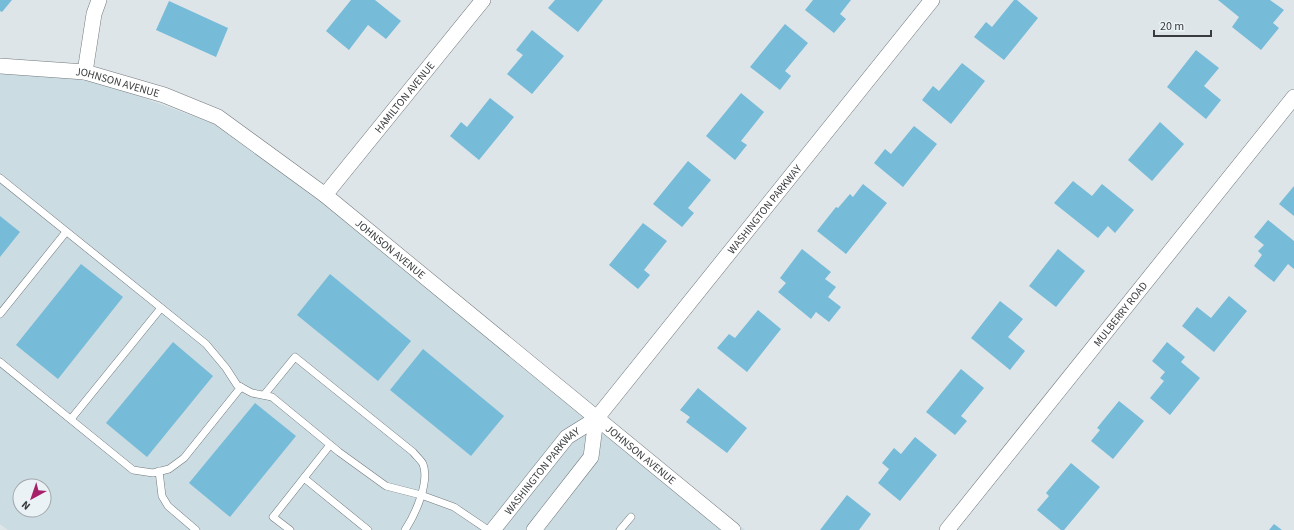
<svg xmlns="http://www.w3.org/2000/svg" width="1294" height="530" viewBox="0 0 1294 530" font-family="'Source Sans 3',sans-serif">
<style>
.built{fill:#cbdce3;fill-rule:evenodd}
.building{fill:#76bbd8}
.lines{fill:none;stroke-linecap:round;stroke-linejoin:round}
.service-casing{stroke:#72797c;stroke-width:8}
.minor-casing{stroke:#72797c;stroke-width:16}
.service{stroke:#fff;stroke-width:7}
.minor{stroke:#fff;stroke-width:15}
.labels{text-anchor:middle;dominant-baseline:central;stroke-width:3;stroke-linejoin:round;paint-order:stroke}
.street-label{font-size:11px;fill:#393c3e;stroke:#eaf2f6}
</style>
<rect width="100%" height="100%" fill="#dde5e9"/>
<!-- built -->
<path class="built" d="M0,69L84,76L217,125L330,207L594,406L745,530H8L0,524ZM20,486H44V510H20Z"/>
<!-- building -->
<g class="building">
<polygon points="0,0 12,0 2,12 0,11"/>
<polygon points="351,0 375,0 401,21 386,39 368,25 349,50 326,31"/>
<polygon points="555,0 603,0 578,32 548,8"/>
<polygon points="813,0 851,0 840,14 846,19 834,33 805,10"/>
<polygon points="1014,0 1017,0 1038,18 1004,60 974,37 986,22 992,27"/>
<polygon points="1218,0 1270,0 1284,10 1273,23 1279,28 1261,50 1232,27 1239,17"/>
<polygon points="169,1 228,28 216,57 156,30"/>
<polygon points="785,24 808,43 785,71 791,76 780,90 750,67"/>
<polygon points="532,30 564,56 532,94 507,74 523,55 516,50"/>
<polygon points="1196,50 1219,68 1204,86 1221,100 1206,119 1167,87"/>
<polygon points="962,63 985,81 951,124 922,100 933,86 939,91"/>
<polygon points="741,93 764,112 741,141 747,145 735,160 706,136"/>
<polygon points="490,98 514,117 479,160 450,136 461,122 467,127"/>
<polygon points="1160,122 1184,144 1152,181 1128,160"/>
<polygon points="914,126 937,144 903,187 874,163 885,149 891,154"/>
<polygon points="688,161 711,180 688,208 694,213 682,227 653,204"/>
<polygon points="1073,181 1092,196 1102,184 1134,210 1115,233 1108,226 1098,238 1054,203"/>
<polygon points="863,184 887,203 846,254 817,231 836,207 838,208 850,194 853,197"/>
<polygon points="1294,186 1294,216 1279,204"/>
<polygon points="0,216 20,232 0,257"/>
<polygon points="1268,220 1294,241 1294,269 1288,264 1274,282 1254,266 1262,255 1258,251 1264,245 1254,237"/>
<polygon points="643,223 667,241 644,270 650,275 638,289 609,265"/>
<polygon points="802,249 831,272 825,279 836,287 828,297 841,307 829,322 816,312 811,319 778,292 786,283 780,278"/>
<polygon points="1058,249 1085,271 1056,307 1029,286"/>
<polygon points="81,264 123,297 58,379 16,345"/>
<polygon points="330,274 411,341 378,381 297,315"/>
<polygon points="1229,296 1247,311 1214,352 1182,326 1197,307 1211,318"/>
<polygon points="1000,301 1023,319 1008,337 1025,351 1010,370 971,338"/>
<polygon points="758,310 781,329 747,372 717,348 729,334 735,338"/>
<polygon points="173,342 213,376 147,457 106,423"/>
<polygon points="1167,342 1185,357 1181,362 1200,378 1170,415 1150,398 1164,381 1160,378 1165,372 1152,361"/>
<polygon points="423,349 504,416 471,456 390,390"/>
<polygon points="961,369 984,388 961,416 967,421 955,435 926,412"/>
<polygon points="698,388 747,428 727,453 686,422 690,417 680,410"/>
<polygon points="1119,401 1144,421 1113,459 1091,441 1100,430 1097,428"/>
<polygon points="255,403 296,436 230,517 189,483"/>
<polygon points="915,437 937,455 900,501 878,483 889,469 882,463 894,448 901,454"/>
<polygon points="1071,463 1100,487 1064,530 1061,530 1037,510 1049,496 1046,493"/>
<polygon points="847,495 871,514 859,530 820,530"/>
<polygon points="1274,524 1282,530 1269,530"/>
</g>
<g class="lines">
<!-- service casing -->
<g class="service-casing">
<g id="service">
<polyline points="0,178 206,344 226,368 237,385 252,393 272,397 339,452 386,486 421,495 454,507 488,530"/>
<polyline points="0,314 66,232"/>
<polyline points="0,362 133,470 153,473 169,469 184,458 241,387"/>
<path d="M264,395L295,357L413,452C416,456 421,460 423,464C430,482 415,515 405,530"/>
<polyline points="71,419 161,308"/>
<polyline points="159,471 162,496 168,506 196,530"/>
<polyline points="304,478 368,530"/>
<polyline points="290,530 273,517 330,445"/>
<polyline points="620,530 631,517"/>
</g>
</g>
<!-- minor casing -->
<g class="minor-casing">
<g id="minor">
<path id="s1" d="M0,66L85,72L164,95L218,117L325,195L733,530"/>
<polyline points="85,72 94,14 99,0"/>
<path id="s2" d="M325,195L483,0"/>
<path id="s3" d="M493,530L567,437L596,419L932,0"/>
<polyline points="534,530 591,457 596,419"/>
<path id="s4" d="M947,530L1294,97"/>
</g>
</g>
<!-- service -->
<use href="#service" class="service"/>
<!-- minor -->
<use href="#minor" class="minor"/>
</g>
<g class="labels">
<!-- street labels -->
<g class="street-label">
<text stroke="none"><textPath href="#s1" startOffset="119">JOHNSON AVENUE</textPath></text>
<text stroke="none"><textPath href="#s2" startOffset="126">HAMILTON AVENUE</textPath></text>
<text stroke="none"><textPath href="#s3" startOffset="422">WASHINGTON PARKWAY</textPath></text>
<text stroke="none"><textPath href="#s1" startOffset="443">JOHNSON AVENUE</textPath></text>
<text stroke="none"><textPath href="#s4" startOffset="277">MULBERRY ROAD</textPath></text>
<text stroke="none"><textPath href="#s1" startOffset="767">JOHNSON AVENUE</textPath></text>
<text stroke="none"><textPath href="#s3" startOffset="77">WASHINGTON PARKWAY</textPath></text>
</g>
</g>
<!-- north arrow -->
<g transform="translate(32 498) rotate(220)"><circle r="19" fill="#eaf2f6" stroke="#a3a9ac"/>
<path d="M0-3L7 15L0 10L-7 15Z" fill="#a7216a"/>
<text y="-6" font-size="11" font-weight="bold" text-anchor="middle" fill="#393c3e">N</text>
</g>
<!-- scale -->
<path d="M1154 30v6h57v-6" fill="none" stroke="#393c3e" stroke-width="2"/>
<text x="1160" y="30" font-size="12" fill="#393c3e" stroke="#eaf2f6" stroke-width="3" paint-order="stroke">20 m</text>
</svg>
